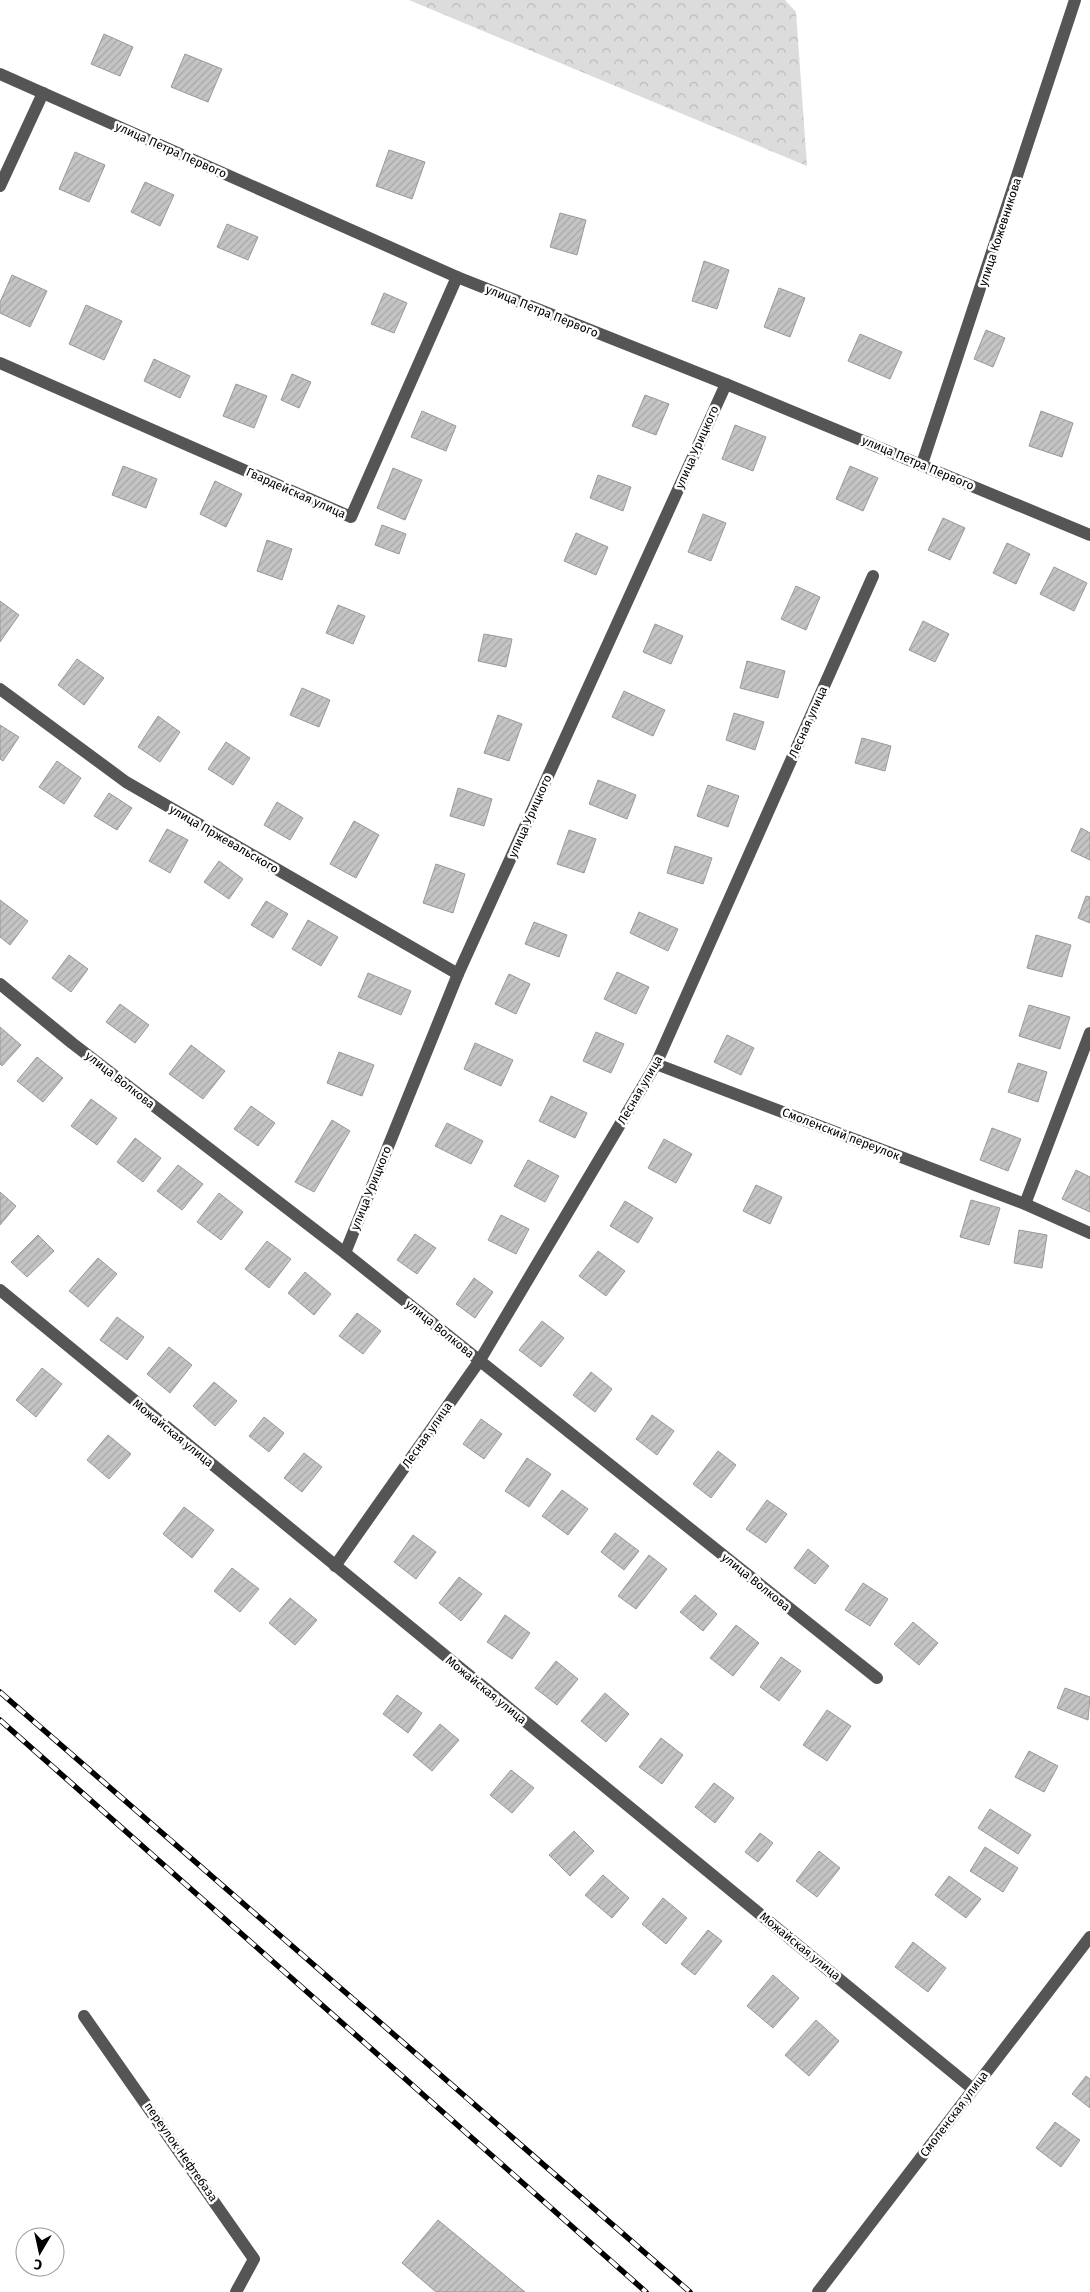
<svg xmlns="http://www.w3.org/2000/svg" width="1090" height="2292" viewBox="0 0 1090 2292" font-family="'Fira Sans',sans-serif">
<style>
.forest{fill:url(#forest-crowns)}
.building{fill:url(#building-hatch);stroke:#999}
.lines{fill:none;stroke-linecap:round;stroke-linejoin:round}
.minor{stroke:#555;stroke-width:12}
.rail-casing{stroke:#000;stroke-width:5.5}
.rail{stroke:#fff;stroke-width:4;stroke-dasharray:11;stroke-linecap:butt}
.labels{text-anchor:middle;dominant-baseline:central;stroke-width:5;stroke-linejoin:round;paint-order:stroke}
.street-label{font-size:12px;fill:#000;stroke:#fff}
</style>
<defs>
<pattern id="forest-crowns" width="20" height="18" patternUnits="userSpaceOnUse" patternTransform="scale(1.25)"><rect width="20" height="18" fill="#dcdcdc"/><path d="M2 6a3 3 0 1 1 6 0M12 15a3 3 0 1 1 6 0" fill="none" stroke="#bbb"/></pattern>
<pattern id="building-hatch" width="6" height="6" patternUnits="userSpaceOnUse" patternTransform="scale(1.25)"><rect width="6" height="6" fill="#c4c4c4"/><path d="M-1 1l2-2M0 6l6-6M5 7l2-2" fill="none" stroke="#a7a7a7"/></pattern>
</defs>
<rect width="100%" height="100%" fill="#fff"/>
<!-- forest -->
<polygon class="forest" points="409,0 785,0 796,12 807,166"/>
<!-- building -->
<g class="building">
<polygon points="104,34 133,47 120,76 91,64"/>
<polygon points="185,54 222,69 208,102 171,87"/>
<polygon points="389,150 425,162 412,199 376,186"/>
<polygon points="75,152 105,165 89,202 59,189"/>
<polygon points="145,182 174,195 160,226 131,212"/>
<polygon points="560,213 586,220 577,255 550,247"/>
<polygon points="227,224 258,237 248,260 217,247"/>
<polygon points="704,261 729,270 717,309 692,301"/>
<polygon points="12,275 47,291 30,327 0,313 0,302"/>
<polygon points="779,288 805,298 790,337 764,327"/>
<polygon points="384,293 407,303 394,333 371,324"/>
<polygon points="86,305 122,321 104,360 69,344"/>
<polygon points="986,330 1005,338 993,367 974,359"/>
<polygon points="860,334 902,352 890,379 848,361"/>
<polygon points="154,359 190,376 180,398 144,381"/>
<polygon points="292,374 311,382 299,408 281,400"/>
<polygon points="236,384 267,396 254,428 223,416"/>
<polygon points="645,395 669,404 656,435 632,426"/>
<polygon points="422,411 456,426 446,451 411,437"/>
<polygon points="1041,411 1073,423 1062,457 1029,446"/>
<polygon points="735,425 766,437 753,471 722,459"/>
<polygon points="123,466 157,479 146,508 112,495"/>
<polygon points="850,466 878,478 863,511 836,499"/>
<polygon points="393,468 422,480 405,520 377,508"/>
<polygon points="598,475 631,487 623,511 590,498"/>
<polygon points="215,481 242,494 226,527 200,514"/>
<polygon points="703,514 726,523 711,561 688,552"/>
<polygon points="943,518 965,528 950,560 928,550"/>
<polygon points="382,525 406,534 399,554 375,545"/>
<polygon points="576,533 608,547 596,575 564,561"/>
<polygon points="267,540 292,549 282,580 257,571"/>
<polygon points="1007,543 1030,554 1016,584 993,573"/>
<polygon points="1054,567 1087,583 1074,611 1040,594"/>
<polygon points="796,586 820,597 806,630 781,619"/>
<polygon points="0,601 19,615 0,642"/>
<polygon points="338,605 365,616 353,644 326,633"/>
<polygon points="923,621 949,634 935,662 909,650"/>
<polygon points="655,624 683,636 671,664 643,652"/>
<polygon points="484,634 512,639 506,667 478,661"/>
<polygon points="77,659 104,678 84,705 58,685"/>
<polygon points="747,661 785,671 778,698 740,688"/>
<polygon points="302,688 330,700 319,727 290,715"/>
<polygon points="624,691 665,710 653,736 612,717"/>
<polygon points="734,713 764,722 755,750 726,740"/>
<polygon points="498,715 522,724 509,761 484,753"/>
<polygon points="158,716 180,732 160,762 138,747"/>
<polygon points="0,725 19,737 3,761 0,759"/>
<polygon points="862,738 891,746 885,771 855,763"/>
<polygon points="226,742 250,758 233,785 208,769"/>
<polygon points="57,761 81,778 64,804 39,787"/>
<polygon points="598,780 636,795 627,819 589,804"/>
<polygon points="708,785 739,796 728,827 697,816"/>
<polygon points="458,788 492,799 484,826 450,816"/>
<polygon points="109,793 132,808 117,830 94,816"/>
<polygon points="277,802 303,818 290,840 264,825"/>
<polygon points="354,821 379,835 356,878 330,864"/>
<polygon points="1081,828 1090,833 1090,860 1071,851"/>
<polygon points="167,829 188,840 170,873 149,861"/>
<polygon points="569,830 596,839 584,873 557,864"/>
<polygon points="675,846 712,858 703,884 667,873"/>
<polygon points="219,861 243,879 229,899 204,882"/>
<polygon points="436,864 465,874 453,913 423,903"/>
<polygon points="1086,896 1090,897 1090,923 1078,918"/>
<polygon points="0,900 28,921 10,945 0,937"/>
<polygon points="266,901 288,914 273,938 251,925"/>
<polygon points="639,912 678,929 668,951 630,933"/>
<polygon points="308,920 338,937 321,966 292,949"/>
<polygon points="534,922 567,935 559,957 525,944"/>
<polygon points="1036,935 1071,945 1062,977 1027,968"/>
<polygon points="69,955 88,969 71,992 52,978"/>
<polygon points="617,972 649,987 636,1014 604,999"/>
<polygon points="368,973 411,991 401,1015 358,997"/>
<polygon points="509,974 530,984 516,1014 495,1004"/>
<polygon points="120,1004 149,1025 135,1043 106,1022"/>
<polygon points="1029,1005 1070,1017 1060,1049 1019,1036"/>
<polygon points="0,1027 21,1045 2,1066 0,1064"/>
<polygon points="596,1032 624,1044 611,1073 583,1061"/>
<polygon points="727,1035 754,1048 741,1075 714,1062"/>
<polygon points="475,1043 513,1060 501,1086 464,1069"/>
<polygon points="191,1045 225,1071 203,1099 169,1074"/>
<polygon points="339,1052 374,1065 362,1096 327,1083"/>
<polygon points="37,1057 63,1078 43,1102 17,1081"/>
<polygon points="1018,1063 1047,1072 1038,1102 1008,1092"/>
<polygon points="551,1096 587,1113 575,1138 539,1121"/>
<polygon points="91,1099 117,1118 97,1145 71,1126"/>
<polygon points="251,1106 275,1123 258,1146 234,1129"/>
<polygon points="332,1120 350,1131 314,1192 295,1182"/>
<polygon points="447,1123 483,1141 471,1164 435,1146"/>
<polygon points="992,1128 1021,1139 1008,1171 980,1160"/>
<polygon points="135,1138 161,1158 143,1182 117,1162"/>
<polygon points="664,1139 692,1154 676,1183 648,1168"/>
<polygon points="528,1160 559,1176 545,1202 514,1186"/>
<polygon points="178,1165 203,1184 182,1210 157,1191"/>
<polygon points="1076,1170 1090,1177 1090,1212 1062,1199"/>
<polygon points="756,1185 782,1197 770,1224 743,1211"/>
<polygon points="0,1192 16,1206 0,1225"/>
<polygon points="219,1193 243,1212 221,1240 197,1222"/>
<polygon points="971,1200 1000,1208 989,1245 960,1237"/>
<polygon points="625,1201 653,1218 638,1243 610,1226"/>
<polygon points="501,1215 529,1229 516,1254 488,1240"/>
<polygon points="1019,1230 1047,1235 1042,1268 1014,1263"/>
<polygon points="415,1234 436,1248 417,1274 397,1260"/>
<polygon points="38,1235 54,1251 27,1277 11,1262"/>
<polygon points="267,1241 291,1259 269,1288 245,1269"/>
<polygon points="598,1251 625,1271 606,1296 579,1276"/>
<polygon points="98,1258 117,1274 88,1307 69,1291"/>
<polygon points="305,1272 331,1294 314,1315 288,1293"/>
<polygon points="474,1278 493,1292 475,1318 456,1304"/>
<polygon points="357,1313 381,1331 363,1354 339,1336"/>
<polygon points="117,1317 144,1337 127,1360 100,1340"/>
<polygon points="542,1321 564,1338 541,1367 519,1350"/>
<polygon points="169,1347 192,1365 170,1393 147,1374"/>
<polygon points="42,1368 62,1384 36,1417 16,1400"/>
<polygon points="591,1372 612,1389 595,1412 573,1395"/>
<polygon points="214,1382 237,1401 215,1426 193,1406"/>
<polygon points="652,1415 674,1431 657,1455 636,1439"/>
<polygon points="264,1417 284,1433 269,1452 249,1436"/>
<polygon points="481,1419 502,1434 484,1459 463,1444"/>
<polygon points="108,1435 131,1454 109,1479 87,1460"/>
<polygon points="718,1451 736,1465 711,1498 693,1484"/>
<polygon points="304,1453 322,1467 302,1492 284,1478"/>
<polygon points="527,1458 551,1474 529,1507 505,1491"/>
<polygon points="562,1490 588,1509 568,1535 542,1516"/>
<polygon points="767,1500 787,1514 766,1543 746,1529"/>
<polygon points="184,1507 214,1530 192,1558 163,1534"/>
<polygon points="615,1533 639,1551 624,1570 601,1552"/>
<polygon points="413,1535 436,1552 416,1579 394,1562"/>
<polygon points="808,1549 829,1566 815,1584 794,1568"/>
<polygon points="649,1555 667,1569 636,1609 618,1596"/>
<polygon points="232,1568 259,1589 240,1612 214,1591"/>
<polygon points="459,1577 482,1594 461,1621 439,1603"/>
<polygon points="863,1583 888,1599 870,1626 845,1610"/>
<polygon points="695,1595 717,1614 703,1631 680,1612"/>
<polygon points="290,1598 317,1620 295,1645 269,1623"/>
<polygon points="505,1615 530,1633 512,1659 487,1642"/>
<polygon points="913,1622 938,1643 919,1665 894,1644"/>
<polygon points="736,1625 759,1643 733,1676 710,1658"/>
<polygon points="781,1657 801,1671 779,1701 760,1687"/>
<polygon points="556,1661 578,1679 557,1705 535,1688"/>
<polygon points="1065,1688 1090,1697 1088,1720 1057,1708"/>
<polygon points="605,1693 629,1714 606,1742 581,1721"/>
<polygon points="397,1695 422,1713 408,1733 383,1714"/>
<polygon points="827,1710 851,1726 827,1761 803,1745"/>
<polygon points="440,1724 459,1740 432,1771 413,1755"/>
<polygon points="661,1738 683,1755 662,1784 639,1767"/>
<polygon points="1029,1751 1058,1766 1044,1792 1015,1777"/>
<polygon points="511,1770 534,1788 512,1813 490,1795"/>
<polygon points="714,1783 734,1798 715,1823 695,1807"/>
<polygon points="990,1809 1031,1835 1018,1854 978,1828"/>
<polygon points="574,1831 594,1851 570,1876 549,1855"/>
<polygon points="760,1833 773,1843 758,1862 745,1852"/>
<polygon points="985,1847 1018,1868 1003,1892 970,1871"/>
<polygon points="819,1851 840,1868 817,1897 796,1881"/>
<polygon points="603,1875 629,1898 612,1918 585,1895"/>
<polygon points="949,1876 981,1899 966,1918 935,1895"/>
<polygon points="663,1898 687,1918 666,1944 642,1924"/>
<polygon points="708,1930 722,1941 695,1975 681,1964"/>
<polygon points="913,1942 946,1968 928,1992 895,1967"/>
<polygon points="773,1975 799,1998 773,2028 747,2006"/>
<polygon points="816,2020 839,2041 809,2076 785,2055"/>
<polygon points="1086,2076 1090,2079 1090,2108 1072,2094"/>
<polygon points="1055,2122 1080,2140 1061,2167 1036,2148"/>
<polygon points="438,2220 525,2292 436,2292 402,2263"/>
</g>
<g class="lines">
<!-- minor -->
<g class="minor">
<polyline points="0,74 457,277 726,384 1090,535"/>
<polyline points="0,186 43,93"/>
<polyline points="0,363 351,517 457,277"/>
<polyline points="922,464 1075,0"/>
<polyline points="0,689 126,782 458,974"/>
<polyline points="0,984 72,1043 345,1253 877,1678"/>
<polyline points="656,1064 1025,1204 1090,1233"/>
<polyline points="1025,1204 1090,1033"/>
<polyline points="345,1253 458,974 726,384"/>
<polyline points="0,1290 973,2089"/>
<polyline points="335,1566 480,1360 656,1064 873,576"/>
<polyline points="84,2016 254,2259 236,2292"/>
<polyline points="818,2292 1090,1937"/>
</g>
<!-- rail casing -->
<g class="rail-casing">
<g id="rail">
<polyline points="0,1692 690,2292"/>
<polyline points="0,1720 646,2292"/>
</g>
</g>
<!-- rail -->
<use href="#rail" class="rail"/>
</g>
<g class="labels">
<!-- street labels -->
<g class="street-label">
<text transform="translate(171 150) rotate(24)">улица Петра Первого</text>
<text transform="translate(1000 232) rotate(-72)">улица Кожевникова</text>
<text transform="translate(542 311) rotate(22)">улица Петра Первого</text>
<text transform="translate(697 447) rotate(-66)">улица Урицкого</text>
<text transform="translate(918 463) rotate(23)">улица Петра Первого</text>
<text transform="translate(296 493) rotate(24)">Гвардейская улица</text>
<text transform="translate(808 722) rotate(-66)">Лесная улица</text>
<text transform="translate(530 816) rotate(-66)">улица Урицкого</text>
<text transform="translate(224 839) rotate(30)">улица Пржевальского</text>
<text transform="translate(120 1080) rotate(38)">улица Волкова</text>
<text transform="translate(640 1090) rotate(-60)">Лесная улица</text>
<text transform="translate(841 1134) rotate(21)">Смоленский переулок</text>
<text transform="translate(371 1188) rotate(-68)">улица Урицкого</text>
<text transform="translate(440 1329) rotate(39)">улица Волкова</text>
<text transform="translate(173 1433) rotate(39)">Можайская улица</text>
<text transform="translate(427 1435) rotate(-55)">Лесная улица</text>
<text transform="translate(756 1582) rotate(39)">улица Волкова</text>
<text transform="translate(486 1690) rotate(39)">Можайская улица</text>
<text transform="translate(800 1946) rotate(39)">Можайская улица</text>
<text transform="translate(954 2114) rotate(-53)">Смоленская улица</text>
<text transform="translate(181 2152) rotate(55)">переулок Нефтебаза</text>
</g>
</g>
<!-- north arrow -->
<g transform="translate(40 2252) rotate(189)"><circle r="24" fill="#ffffff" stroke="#999999"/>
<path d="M0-4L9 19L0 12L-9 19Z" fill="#000000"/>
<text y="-8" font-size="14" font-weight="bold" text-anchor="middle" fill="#000000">С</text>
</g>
</svg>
